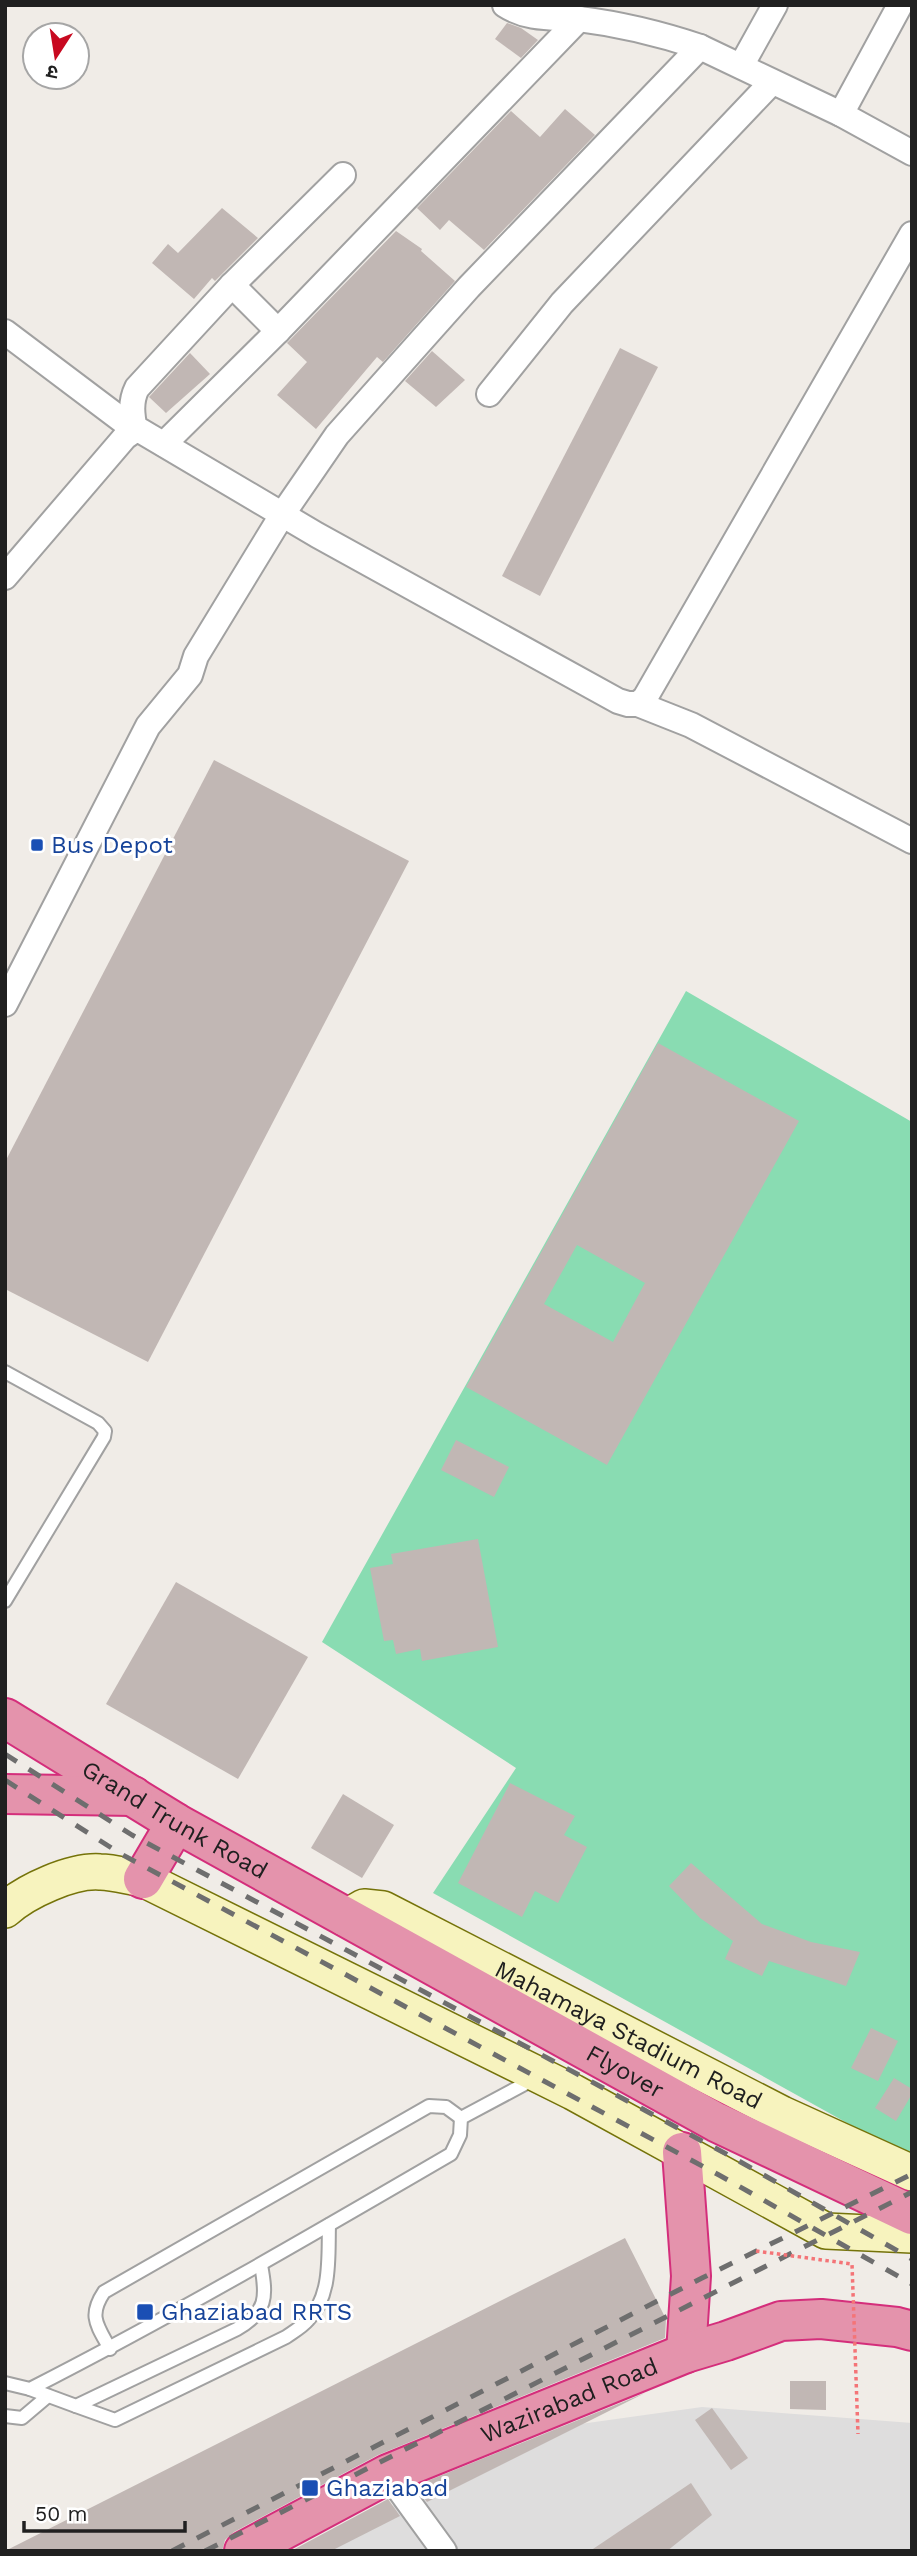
<svg xmlns="http://www.w3.org/2000/svg" width="917" height="2556" viewBox="0 0 917 2556" font-family="'Work Sans','Noto Sans Devanagari',sans-serif">
<style>
.residential{fill:#dedddd}
.pitch{fill:#89dcb2}
.building{fill:#c1b7b4;fill-rule:evenodd}
.lines{fill:none;stroke-linecap:round;stroke-linejoin:round}
.lane-casing{stroke:#a1a1a1;stroke-width:16}
.street-casing{stroke:#a1a1a1;stroke-width:28}
.secondary-casing{stroke:#75730a;stroke-width:38}
.highway-casing{stroke:#d42e7b;stroke-width:42}
.lane{stroke:#fff;stroke-width:12}
.street{stroke:#fff;stroke-width:24}
.secondary{stroke:#f7f3be;stroke-width:35}
.highway{stroke:#e493ac;stroke-width:38}
.rail{stroke:#6e6e6e;stroke-width:5;stroke-dasharray:14 14;stroke-linecap:butt}
.path-bridge{stroke:#f47477;stroke-width:3.5;stroke-dasharray:3.5 3.5;stroke-linecap:butt}
.transit-dot{fill:#1a4fb4;stroke:#fff;stroke-width:2.5}
.labels{text-anchor:middle;dominant-baseline:central;stroke-width:6;stroke-linejoin:round;paint-order:stroke}
.transit-label{font-size:24px;fill:#164399;stroke:#fff;text-anchor:start}
.street-label{font-size:24px;fill:#202020;stroke:#fff}
</style>
<rect width="100%" height="100%" fill="#f0ece7"/>
<!-- residential -->
<polygon class="residential" points="702,2407 912,2423 912,2551 297,2551 559,2427"/>
<!-- pitch -->
<polygon class="pitch" points="686,991 912,1122 912,2159 433,1893 516,1768 322,1642"/>
<!-- building -->
<g class="building">
<polygon points="507,23 521,28 538,40 521,58 495,39"/>
<polygon points="565,109 595,135 484,250 449,220 440,230 417,208 511,111 540,137"/>
<polygon points="222,208 258,238 215,281 212,278 194,299 152,263 168,244 178,253"/>
<polygon points="396,231 422,249 421,251 455,281 383,362 377,357 316,429 277,395 307,362 287,343"/>
<polygon points="620,348 658,367 540,596 502,576"/>
<polygon points="432,351 465,380 436,407 405,381"/>
<polygon points="190,353 210,374 166,413 149,397"/>
<polygon points="214,760 409,861 148,1362 5,1289 5,1162"/>
<path d="M658,1043L799,1121L607,1465L466,1387ZM577,1245L645,1283L613,1342L544,1304Z"/>
<polygon points="456,1440 509,1467 494,1497 441,1470"/>
<polygon points="478,1539 498,1647 422,1661 420,1649 396,1654 393,1640 384,1641 370,1568 393,1564 391,1554"/>
<polygon points="176,1582 308,1657 238,1779 106,1704"/>
<polygon points="510,1783 575,1816 564,1835 587,1847 558,1903 535,1891 522,1917 458,1883"/>
<polygon points="343,1794 394,1825 362,1878 311,1848"/>
<polygon points="691,1863 762,1924 811,1942 860,1952 846,1986 769,1961 762,1976 725,1959 733,1941 700,1918 669,1886"/>
<polygon points="871,2028 898,2041 878,2081 851,2068"/>
<polygon points="894,2078 912,2089 912,2094 896,2121 875,2108"/>
<polygon points="625,2238 666,2319 665,2338 378,2455 234,2532 225,2540 222,2551 5,2551"/>
<polygon points="790,2381 826,2381 826,2410 790,2409"/>
<polygon points="645,2393 427,2502 415,2486"/>
<polygon points="712,2408 748,2458 731,2470 695,2420"/>
<polygon points="691,2483 712,2515 667,2551 590,2551"/>
<polygon points="388,2499 400,2516 331,2551 291,2551"/>
</g>
<g class="lines">
<!-- lane casing -->
<g class="lane-casing">
<g id="lane">
<polyline points="5,1372 98,1423 105,1431 104,1437 5,1601"/>
<path d="M110,2349C97,2325 88,2316 104,2292L429,2106L446,2107L461,2118"/>
<path d="M5,2383L30,2389C173,2316 312,2235 451,2154L460,2135L461,2118L534,2079"/>
<path d="M30,2389L76,2406L237,2329C267,2312 267,2297 261,2265"/>
<path d="M76,2406L115,2420L286,2337C293,2332 302,2327 308,2320C332,2296 328,2256 329,2225"/>
<polyline points="5,2416 22,2418 48,2396"/>
</g>
</g>
<!-- street casing -->
<g class="street-casing">
<g id="street">
<path d="M505,5C528,20 553,17 579,19C620,24 661,34 700,47L841,114L912,153"/>
<polyline points="741,66 775,5"/>
<polyline points="841,114 900,5"/>
<polyline points="232,285 278,331"/>
<polyline points="5,332 135,430"/>
<polyline points="489,394 562,303 772,82"/>
<path d="M135,430C132,415 130,402 137,388L232,285L343,175"/>
<polyline points="164,444 278,331 579,19"/>
<polyline points="5,577 125,437 135,430 141,431 317,535 618,701 628,704 638,704 645,698 912,234"/>
<polyline points="638,704 691,725 912,841"/>
<polyline points="5,1004 148,726 190,675 196,656 282,515 337,435 469,287 700,47"/>
<polyline points="388,2474 444,2551"/>
</g>
</g>
<!-- secondary casing -->
<g class="secondary-casing">
<g id="secondary">
<path d="M5,1910C26,1891 72,1870 100,1872C114,1872 129,1877 143,1879L573,2092L826,2231L912,2235"/>
<path id="s1" d="M345,1918L364,1907L383,1909L782,2114L912,2173"/>
</g>
</g>
<!-- highway casing -->
<g class="highway-casing">
<g id="highway">
<path id="s2" d="M5,1718L176,1823L716,2122L912,2215"/>
<polyline points="5,1794 133,1796"/>
<polyline points="143,1879 176,1823"/>
<polyline points="682,2152 691,2276 686,2353"/>
<path id="s3" d="M244,2551L388,2474L686,2353L726,2341L781,2321L821,2319L897,2327L912,2331"/>
</g>
</g>
<!-- lane -->
<use href="#lane" class="lane"/>
<!-- street -->
<use href="#street" class="street"/>
<!-- secondary -->
<use href="#secondary" class="secondary"/>
<!-- highway -->
<use href="#highway" class="highway"/>
<!-- rail -->
<g class="rail">
<polyline points="5,1754 132,1835 730,2156 912,2259"/>
<polyline points="5,1780 121,1854 719,2175 912,2284"/>
<polyline points="172,2551 702,2278 912,2174"/>
<polyline points="205,2551 912,2192"/>
</g>
<!-- path-bridge -->
<polyline class="path-bridge" points="756,2251 852,2264 858,2434"/>
</g>
<!-- markers -->
<g class="transit-dot">
<rect x="30" y="838" width="14" height="14" rx="3.5"/>
<rect x="136" y="2303" width="18" height="18" rx="3.5"/>
<rect x="301" y="2479" width="18" height="18" rx="3.5"/>
</g>
<g class="labels">
<!-- transit labels -->
<g class="transit-label">
<text x="51" y="845">Bus Depot</text>
<text x="161" y="2312">Ghaziabad RRTS</text>
<text x="326" y="2488">Ghaziabad</text>
</g>
<!-- street labels -->
<g class="street-label">
<text stroke="none"><textPath href="#s2" startOffset="198">Grand Trunk Road</textPath></text>
<text stroke="none"><textPath href="#s1" startOffset="317">Mahamaya Stadium Road</textPath></text>
<text stroke="none"><textPath href="#s2" startOffset="714">Flyover</textPath></text>
<text stroke="none"><textPath href="#s3" startOffset="359">Wazirabad Road</textPath></text>
</g>
</g>
<!-- border -->
<rect width="917" height="2556" fill="none" stroke="#202020" stroke-width="14"/>
<!-- north arrow -->
<g transform="translate(56 56) rotate(192)"><circle r="33" fill="#ffffff" stroke="#a6a6a6" stroke-width="2"/>
<path d="M0-5L12 26L0 18L-12 26Z" fill="#c80920"/>
<text y="-10" font-size="19" font-weight="bold" text-anchor="middle" fill="#202020">उ</text>
</g>
<!-- scale -->
<path d="M24 2521v10h161v-10" fill="none" stroke="#202020" stroke-width="3.5"/>
<text x="35" y="2521" font-size="21" fill="#202020" stroke="#ffffff" stroke-width="5" paint-order="stroke">50 m</text>
</svg>
